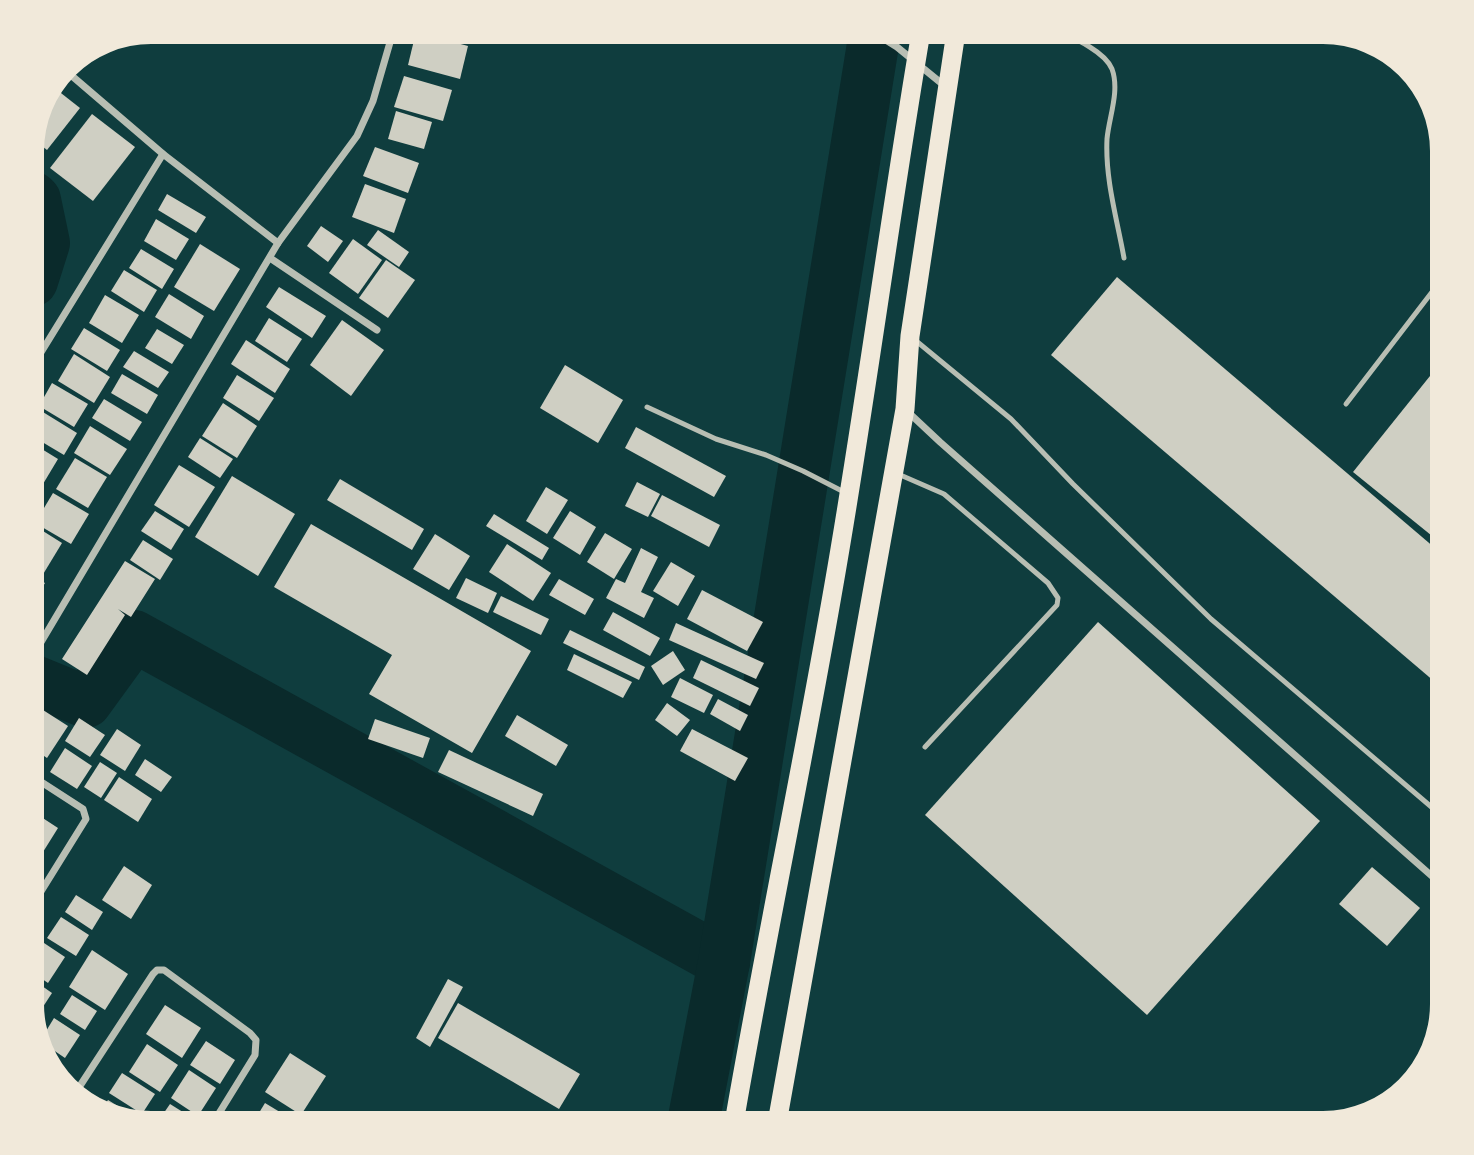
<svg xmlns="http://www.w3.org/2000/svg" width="1474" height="1155" viewBox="0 0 1474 1155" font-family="'PT Sans Narrow',sans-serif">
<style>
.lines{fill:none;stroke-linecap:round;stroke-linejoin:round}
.river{stroke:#0a2a2b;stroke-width:52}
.building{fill:#cfcfc3}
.service{stroke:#b8beb3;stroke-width:5}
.minor{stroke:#b8beb3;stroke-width:7}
.trunk{stroke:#f1e9da;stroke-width:19}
</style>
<rect width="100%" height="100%" fill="#0f3d3e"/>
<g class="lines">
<!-- river -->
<g class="river">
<polyline points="32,281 44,243 35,200 32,197"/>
<polyline points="32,680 86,702 134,636 724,962"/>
<polyline points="693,1123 724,962 875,32"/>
</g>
</g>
<!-- building -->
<g class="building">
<polygon points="416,32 468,46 460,79 408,65"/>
<polygon points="441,32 480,32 477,42"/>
<polygon points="404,76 452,90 443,121 394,107"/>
<polygon points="52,86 80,108 47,150 33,139 44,98"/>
<polygon points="396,111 432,122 424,149 388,139"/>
<polygon points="92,114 135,147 93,201 50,168"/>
<polygon points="375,147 419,163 408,193 363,176"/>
<polygon points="365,184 406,199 394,233 352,217"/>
<polygon points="167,194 206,217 196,233 158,210"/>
<polygon points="156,219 189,239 176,260 144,241"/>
<polygon points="321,226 343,241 328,262 307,246"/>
<polygon points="378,230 409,252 399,267 367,245"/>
<polygon points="353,239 382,260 358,294 329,273"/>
<polygon points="200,244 240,269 214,311 174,287"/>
<polygon points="141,249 174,269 162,289 129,268"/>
<polygon points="386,260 415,280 388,318 359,298"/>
<polygon points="124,270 157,290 144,312 111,291"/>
<polygon points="1117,277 1442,554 1442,688 1051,355"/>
<polygon points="279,287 326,316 312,338 266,307"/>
<polygon points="169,294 204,316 191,339 155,317"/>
<polygon points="105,295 139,315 122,343 89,323"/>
<polygon points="269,318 302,339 287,362 255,341"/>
<polygon points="342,320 384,350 351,396 310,365"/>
<polygon points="84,328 120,350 107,371 71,349"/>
<polygon points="157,329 184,345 172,364 145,348"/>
<polygon points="246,340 290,369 275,393 231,364"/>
<polygon points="134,351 169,372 158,388 123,367"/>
<polygon points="74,354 110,377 94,403 58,381"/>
<polygon points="1442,361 1442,544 1353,472"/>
<polygon points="565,365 623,400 598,443 540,408"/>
<polygon points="122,374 158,395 147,414 111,393"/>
<polygon points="237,375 274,398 259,421 223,398"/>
<polygon points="52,383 88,404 74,427 39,406"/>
<polygon points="104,399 142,422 130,441 92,418"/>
<polygon points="223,403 257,426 237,458 202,436"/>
<polygon points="38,409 77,433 64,455 32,436 32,419"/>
<polygon points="90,426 127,449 110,475 74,453"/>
<polygon points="636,427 726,476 714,497 625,448"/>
<polygon points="200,438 233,459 220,478 188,457"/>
<polygon points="32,443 58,459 43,484 32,478"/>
<polygon points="75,458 107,477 88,508 56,489"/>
<polygon points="179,465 215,487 189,527 154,505"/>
<polygon points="232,476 295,514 258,576 195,537"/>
<polygon points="340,479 424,529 412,550 327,500"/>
<polygon points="637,482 660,494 648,517 625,506"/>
<polygon points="546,487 568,500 547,534 526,521"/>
<polygon points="53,493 89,514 71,544 35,523"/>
<polygon points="662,495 720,525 709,547 651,516"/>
<polygon points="155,511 184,529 171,550 141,531"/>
<polygon points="570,511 596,527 580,555 553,538"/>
<polygon points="494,514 549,548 542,560 486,526"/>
<polygon points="311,524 531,651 472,753 369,694 392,655 274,587"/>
<polygon points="35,526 62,543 42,576 32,570 32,531"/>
<polygon points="605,533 632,549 614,579 587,562"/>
<polygon points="435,534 470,556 449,590 413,569"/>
<polygon points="143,540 173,559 160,580 130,560"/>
<polygon points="507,544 551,573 533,601 489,572"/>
<polygon points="641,548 658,557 641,592 654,598 644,618 606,598 616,579 625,583"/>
<polygon points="125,561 155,579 131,617 118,609 125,615 87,675 62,659"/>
<polygon points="671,562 695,576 678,606 653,591"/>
<polygon points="32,576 45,583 34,601 32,599"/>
<polygon points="466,578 497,593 488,613 456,598"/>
<polygon points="559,579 594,599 585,615 549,595"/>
<polygon points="702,590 763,622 747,651 687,619"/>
<polygon points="501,596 549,619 541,635 493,612"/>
<polygon points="613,612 660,638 650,656 603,630"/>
<polygon points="1098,622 1320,821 1147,1015 925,815"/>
<polygon points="676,623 764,663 756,679 669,640"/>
<polygon points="570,630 645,667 639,680 563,643"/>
<polygon points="673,651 685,670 663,685 651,666"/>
<polygon points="574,654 632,682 623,698 567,670"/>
<polygon points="701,660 759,688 750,706 693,678"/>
<polygon points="680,678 713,695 704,713 671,697"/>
<polygon points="718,699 748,715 740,731 710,714"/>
<polygon points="667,703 690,720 677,736 655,720"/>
<polygon points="43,710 68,726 47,758 32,748 32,727"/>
<polygon points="517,715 568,745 556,766 505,736"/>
<polygon points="79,718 105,735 90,757 65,741"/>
<polygon points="375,719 430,738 423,758 368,739"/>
<polygon points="117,729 141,745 125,771 100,755"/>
<polygon points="692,729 748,758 735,781 680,751"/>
<polygon points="65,748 92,766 77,789 50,772"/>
<polygon points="449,750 543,794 533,816 438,772"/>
<polygon points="145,759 172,777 161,792 135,775"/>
<polygon points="100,762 117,773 101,798 84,787"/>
<polygon points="119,777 152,799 138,822 104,800"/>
<polygon points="32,811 58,828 43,852 32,845"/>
<polygon points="124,866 152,885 131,919 102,900"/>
<polygon points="1372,867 1420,908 1387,946 1339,904"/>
<polygon points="76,895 103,912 92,930 65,912"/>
<polygon points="61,917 89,935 76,956 47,938"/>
<polygon points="41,941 65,957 48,983 32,972 32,955"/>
<polygon points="92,950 128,974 105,1010 69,987"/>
<polygon points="32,979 52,993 37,1016 32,1012"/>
<polygon points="448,979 463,987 430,1047 416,1038"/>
<polygon points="72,995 97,1011 85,1030 60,1014"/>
<polygon points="458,1003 580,1074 559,1109 438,1038"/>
<polygon points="165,1005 201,1028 182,1058 146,1034"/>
<polygon points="54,1018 80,1035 65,1058 40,1041"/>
<polygon points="206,1041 235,1060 220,1084 190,1065"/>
<polygon points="147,1044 178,1065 160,1092 129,1072"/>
<polygon points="290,1053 326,1076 301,1115 265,1092"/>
<polygon points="43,1054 60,1065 56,1072 44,1057"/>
<polygon points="189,1070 216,1088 198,1116 171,1098"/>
<polygon points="122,1073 155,1094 142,1114 109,1093"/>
<polygon points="108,1100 134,1116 134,1117 104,1106"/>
<polygon points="265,1103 298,1123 257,1123 254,1121"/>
<polygon points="170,1104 194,1119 191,1123 157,1123"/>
</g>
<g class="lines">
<!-- service -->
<g class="service">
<path d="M1060,32C1076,39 1105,52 1112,69C1120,91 1109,117 1107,139C1105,179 1117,219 1124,258"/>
<polyline points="915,340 1011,419 1073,484 1211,619 1442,816"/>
<polyline points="1346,404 1442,279"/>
<polyline points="647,407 716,439 766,455 803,471 846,493"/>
<polyline points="898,474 944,494 1048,583 1058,598 1057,605 925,747"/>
<polyline points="589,1115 610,1123"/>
</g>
<!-- minor -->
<g class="minor">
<polyline points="873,32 897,47 946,87"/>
<polyline points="65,70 163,154 278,243"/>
<polyline points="270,258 377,330"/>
<polyline points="32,367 163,154"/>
<polyline points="908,412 940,442 1442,885"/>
<polyline points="32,661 34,654 278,243 357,136 373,101 393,32"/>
<polyline points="32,906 86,819 83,809 32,776"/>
<polyline points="74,1095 153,974 157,970 164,970 250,1033 256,1040 255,1055 213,1123"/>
</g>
<!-- trunk -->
<g class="trunk">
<path d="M734,1123C767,931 808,741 840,549C869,377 892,203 921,32"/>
<polyline points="777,1123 905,409 910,336 956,32"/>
</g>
</g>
<!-- crop -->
<path d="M0 0H1474V1155H0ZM151 44H1323A107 107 0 0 1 1430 151V1004A107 107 0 0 1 1323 1111H151A107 107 0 0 1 44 1004V151A107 107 0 0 1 151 44Z" fill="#f1e9da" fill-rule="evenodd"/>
</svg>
